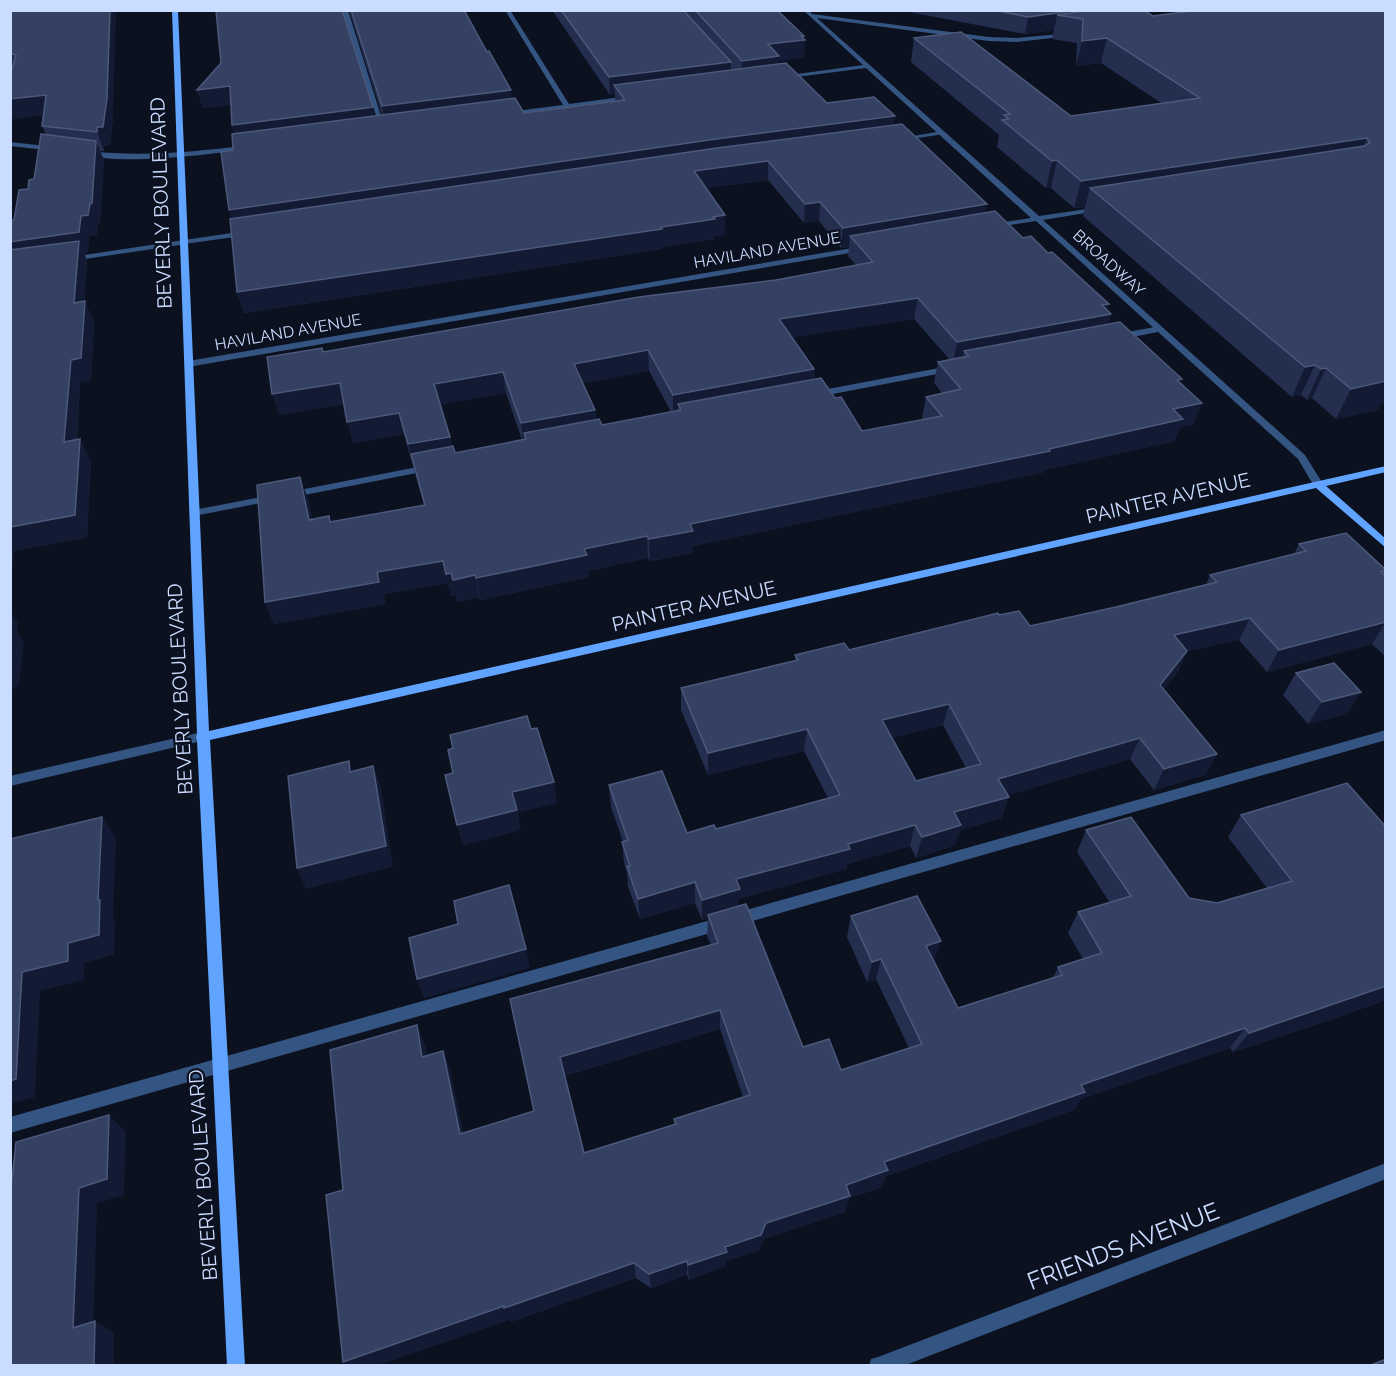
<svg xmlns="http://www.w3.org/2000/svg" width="1396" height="1376" viewBox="0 0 1396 1376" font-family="Raleway,sans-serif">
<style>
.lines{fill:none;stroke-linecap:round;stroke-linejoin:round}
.lane{fill:#345481;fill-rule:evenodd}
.street{fill:#345481;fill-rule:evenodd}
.secondary{fill:#61a4ff;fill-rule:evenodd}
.wall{fill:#242e4f;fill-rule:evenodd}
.shaded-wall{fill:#131b34}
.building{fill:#354162;stroke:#4d597b;stroke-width:1.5;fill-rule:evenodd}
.labels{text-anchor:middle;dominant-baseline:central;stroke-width:4.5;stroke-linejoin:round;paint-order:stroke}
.far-street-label{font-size:16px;fill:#cadcff;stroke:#0c1120}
.street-label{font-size:20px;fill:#cadcff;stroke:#0c1120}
.near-street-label{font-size:24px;fill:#cadcff;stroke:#0c1120}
</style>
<rect width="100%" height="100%" fill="#0c1120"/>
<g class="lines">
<!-- lane -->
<g class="lane">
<polygon points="342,10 348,10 385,129 380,128"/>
<polygon points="942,131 944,132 944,134 899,141 896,139"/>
<polygon points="246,231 249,231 249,235 184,244 180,242 184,240"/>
<polygon points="1160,326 1164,329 1163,331 1117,340 1113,337 1117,334"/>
<polygon points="950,366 954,369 953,371 817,397 812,394 817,391"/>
<polygon points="428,465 432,466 432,470 289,498 284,495 289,492"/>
<polygon points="272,495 277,498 276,500 194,516 189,513 194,510"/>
<polygon points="1386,730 1386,740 10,1133 10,1117"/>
</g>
<!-- street -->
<g class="street">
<polygon points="505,10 510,10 569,104 629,96 632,98 631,99 505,115 505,113 507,112 563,105"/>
<polygon points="803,10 809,10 812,14 989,37 1017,38 1071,33 1069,36 1017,42 989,41 817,18 1039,216 1101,207 1102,209 1098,211 1043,220 1305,455 1323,484 1322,486 1314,486 1298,459 1036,221 991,228 991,224 1031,218 866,68 781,79 783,76 863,65"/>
<polygon points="10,142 55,147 58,149 55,151 10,146"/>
<path d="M249,145L251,146V148C220,154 108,167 84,153L87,151C142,157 195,152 249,145Z"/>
<polygon points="184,240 187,240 187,244 71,261 67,259 71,257"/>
<polygon points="864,246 868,248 867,250 188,367 184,364 188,361"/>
<polygon points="202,732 206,734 208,737 206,740 10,786 10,776"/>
<polygon points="1386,1163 1386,1179 903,1366 869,1366 871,1359 878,1357"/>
</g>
<!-- secondary -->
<polygon class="secondary" points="172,10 178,10 209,731 1386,466 1386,472 1326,486 1386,539 1386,548 1316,488 210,740 245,1366 227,1366 197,740 196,737 197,734"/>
</g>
<!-- wall -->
<g class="wall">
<path d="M349,10H464L512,98L524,113L615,102V95H610L552,10H777L805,40L804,57L779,61V64L827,103L894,125L986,213L1023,238L1048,253L1109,304L1107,310L1111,314L1108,324L1181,384L1202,403L1193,425L1180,427L1175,441L1045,470L1044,472L693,546V553L650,561L648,558L588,571L589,577L480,600L479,597L457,602L456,595L451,596L448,583L384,594L385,604L274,624L265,602L308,499L312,520L329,516L331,522L424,505L404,434L353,443L344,404L279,415L323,352L776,280L856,265L848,256L849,247L841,248L819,221L804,223L768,180L706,188L725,235L714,236V239L662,247V249L244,313L237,292L231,219L234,133L232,125L231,105L203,108L197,90L374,116L382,115ZM914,319L949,359L938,362L934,383L942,393L926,397L922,418L923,420L862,431L835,398L814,379V369L792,337ZM649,371L671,412L602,425L596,420L595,410L583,383ZM506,393L522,440L455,453L452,446L450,437L440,404Z"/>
<polygon points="898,10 1144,10 1153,16 1386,10 1380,404 1378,410 1336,419 1312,398 1307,400 1301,395 1292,397 1083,216 1085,207 1074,208 1051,188 1046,188 997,147 999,135 911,62 914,38 1071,116 1161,103 1101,63 1076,66 1077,43 1052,39 1054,30 1025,34"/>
<polygon points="10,12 113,116 110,145 104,146 104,151 100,151 104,160 100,223 98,224 97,235 89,236 88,252 84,253 87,261 84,301 94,322 91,380 80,382 77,440 91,461 87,537 14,551 10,585 10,221 14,220 28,189 34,179 46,135 42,126 44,115 13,119 12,69 10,68"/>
<path d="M1299,544L1386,570L1384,574L1386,576V657L1372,644L1267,672L1239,640L1187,651L1177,673L1164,689L1217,754L1205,775L1154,790L1130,759L1008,795L1002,818L960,830L955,845L916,858L910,846L847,864L846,869L739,899V906L803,1047L841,1070L909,1048L876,979L867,982L847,937L851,916L934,962L958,1008L1053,978L1058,967L1083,959L1068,933L1078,912L1110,903L1077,852L1086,830L1189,898L1217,903L1267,888L1228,837L1241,815L1386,827V1000L1321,1023L1233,1052L1230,1048L1081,1099L1074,1110L886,1176L882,1187L849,1198L845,1212L764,1239L759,1250L726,1261V1266L689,1280L687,1275L651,1288L636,1278L510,1322V1320L343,1190L425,1045L427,1056L443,1051L450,1070L463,1133L534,1111L510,999L711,945L707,936L708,918L702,920L695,903L640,919L628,887L627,873L624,863L622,842H623L611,807L609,785L687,833L716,829L828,798L804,751L708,775L681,710V688L795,661V655L849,650L999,615L1030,626L1116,607L1206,585L1210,575L1294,554ZM943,725L966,768L916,781L892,738ZM720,1029L743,1097L674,1119V1125L584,1153L564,1076Z"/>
<polygon points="1296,673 1347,714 1308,724 1283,695"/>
</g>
<!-- shaded-wall -->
<g class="shaded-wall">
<polygon points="110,10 116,10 113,116 110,145 104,146 104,151 97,132"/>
<polygon points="1079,10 1121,10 1083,19 1057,15 1054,30 1025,34 1028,17"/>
<polygon points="801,36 804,36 804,40 805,40 804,57 779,61 778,74 742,78 742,61 768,44"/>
<polygon points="1107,38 1101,63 1076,66 1082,41"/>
<polygon points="731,62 731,80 614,85 615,95 610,95 609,77"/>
<polygon points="230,86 235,105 203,108 197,90"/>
<polygon points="511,90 513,108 385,125 382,106"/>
<polygon points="46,95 54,114 13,119 10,112 10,99"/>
<polygon points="373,107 376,126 237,144 232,125"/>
<polygon points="895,116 892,135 235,230 229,210 716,139"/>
<polygon points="1367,138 1356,165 1090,188 1085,207 1074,208 1081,181"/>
<polygon points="96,141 104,160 100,223 98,224 97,235 89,236 88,252 84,253 87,261 83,324 10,264 10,242 81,216"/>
<polygon points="1057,160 1051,188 1046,188 1052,161"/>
<polygon points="768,161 768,180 694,190 694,171"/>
<polygon points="820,202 819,221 804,223 805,204"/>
<polygon points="987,204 983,224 850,236 849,247 841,248 843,228"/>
<polygon points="725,215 725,235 714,236 714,239 662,247 662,249 244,313 237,292 661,227"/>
<polygon points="918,298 914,319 778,340 779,319"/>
<polygon points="85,301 94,322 91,380 80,382 75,464 64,442 71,360"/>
<polygon points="1109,304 1106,314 1111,314 1105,334 969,356 964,351 962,361 953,363 957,342"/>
<polygon points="648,350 649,371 576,385 574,364"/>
<polygon points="1315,365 1301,395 1292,397 1305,367"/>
<polygon points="1326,368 1312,398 1307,400 1321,369"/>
<polygon points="814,369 813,390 681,410 678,404 678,416 673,416 673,395"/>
<polygon points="503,372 506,393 438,405 434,384"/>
<polygon points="1386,381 1386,403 1380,404 1378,410 1336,419 1351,389"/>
<polygon points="340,383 345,404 279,415 272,394"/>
<polygon points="1202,403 1193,425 1180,427 1175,441 1045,470 1044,472 693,546 693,553 650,561 649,539 690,524 1049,449 1173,409"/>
<polygon points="595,410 597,431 526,439 524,433 526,445 524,445 521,423"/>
<polygon points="399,413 404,434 353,443 347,422"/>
<polygon points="450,437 454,458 411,454 413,466 408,444"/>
<polygon points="80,439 91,461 87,537 14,551 10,585 10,527"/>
<polygon points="300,477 308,499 316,542 309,520"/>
<polygon points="647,536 648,558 588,571 589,577 480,600 476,578 584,549"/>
<polygon points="443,561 451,573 475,575 479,597 457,602 456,595 451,596 448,583 384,594 385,604 274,624 265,602 377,572"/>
<polygon points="10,611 18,623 17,632 24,642 19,684 10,691"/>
<polygon points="1250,618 1239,640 1187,651 1177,673 1150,706 1174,635"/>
<polygon points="1386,622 1372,644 1267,672 1279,650"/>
<polygon points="1361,692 1347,714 1308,724 1322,702"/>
<polygon points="949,704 943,725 878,742 882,720"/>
<polygon points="807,729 804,751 708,775 708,753"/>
<polygon points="1140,738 1130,759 991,800 998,779"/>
<polygon points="1217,754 1205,775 1154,790 1164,769"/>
<polygon points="373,766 381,787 393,867 306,889 297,868"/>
<polygon points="554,782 557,803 518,813 521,830 463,846 457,825 512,792"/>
<polygon points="1009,797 1002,818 960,830 955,845 916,858 922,837 954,812"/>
<polygon points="102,817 116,838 113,917 115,920 114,955 84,963 84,980 40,991 35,1097 10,1104 10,1081 22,972 68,943 98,900"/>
<polygon points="915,825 910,846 847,864 846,869 739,899 739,910 708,915 708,918 702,920 702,900 736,879 848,844"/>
<polygon points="695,882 695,903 640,919 638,899"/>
<polygon points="941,941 934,962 920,966 926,946"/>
<polygon points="526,949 530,968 424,998 417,979"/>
<polygon points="881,959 876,979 867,982 872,962"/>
<polygon points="1386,986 1386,1000 1321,1023 1233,1052 1249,1033"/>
<polygon points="720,1010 720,1029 563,1076 560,1057"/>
<polygon points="417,1025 425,1045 430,1076 422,1057"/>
<polygon points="1245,1028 1230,1048 1081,1099 1074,1110 886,1176 882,1187 849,1198 845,1212 764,1239 759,1250 726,1261 726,1266 689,1280 688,1265 725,1247 766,1223 846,1185 884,1162 1081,1085"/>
<polygon points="443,1051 450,1070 467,1151 460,1134"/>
<polygon points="109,1115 126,1132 124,1195 97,1203 93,1340 73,1328 79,1188"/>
<polygon points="687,1261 687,1275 651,1288 649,1274"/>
<polygon points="634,1263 636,1278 510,1322 510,1320 379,1365 347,1365 343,1362 504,1306"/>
<polygon points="95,1321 114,1333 114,1365 94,1365"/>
</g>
<!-- building -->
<g class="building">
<polygon points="21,10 110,10 107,98 103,127 97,127 97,132 42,126 46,95 10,99 10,77 16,55 10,53 10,12"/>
<polygon points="216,10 342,10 373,107 232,125 230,86 197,90 221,63"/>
<polygon points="351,10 464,10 487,52 489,51 511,90 382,106"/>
<polygon points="561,10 683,10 731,62 609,77"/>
<polygon points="695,10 777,10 804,36 801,36 805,40 768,44 779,56 742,61"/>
<polygon points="994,10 1079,10 1028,17"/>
<polygon points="1091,10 1144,10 1153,16 1199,10 1386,10 1386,381 1351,389 1326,368 1321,369 1315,365 1305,367 1090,188 1364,146 1370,143 1367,138 1081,181 1057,160 1052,161 1002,120 1009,119 1004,115 1010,114 914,38 961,32 1071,116 1200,98 1107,38 1082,41 1083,19 1057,15"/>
<polygon points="786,63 827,103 874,97 895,116 716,139 229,210 221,152 233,150 232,134 515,98 524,113 625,100 614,85"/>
<polygon points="902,124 987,204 843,228 820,202 805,204 768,161 694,171 725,215 713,217 715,219 661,227 662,229 237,292 230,219 717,148"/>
<polygon points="41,134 96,141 92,203 90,204 88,215 81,216 79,232 10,242 10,221 14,220 19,190 28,189 29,180 34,179"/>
<polygon points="995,211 1023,238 1031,236 1048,253 1052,252 1109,304 1102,305 1111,314 957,342 918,298 779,319 814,369 673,395 648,350 574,364 595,410 521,423 503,372 434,384 450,437 408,444 399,413 347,422 340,383 272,394 267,357 322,348 323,352 639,297 776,280 873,262 850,236"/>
<polygon points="79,241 74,303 85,301 81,358 71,360 64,442 80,439 75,515 10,527 10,250"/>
<polygon points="1120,322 1182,379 1177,380 1202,403 1173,409 1183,419 1049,449 1050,451 690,524 693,531 649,539 647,536 584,549 587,555 476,578 475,575 453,580 451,573 446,574 443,561 377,572 379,582 265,602 257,485 300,477 309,520 329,516 330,522 425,505 411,454 453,446 455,453 526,439 524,433 599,419 602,425 681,410 678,404 821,378 835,398 841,397 862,431 942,416 926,397 961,389 938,362 969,356 964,351"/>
<path d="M1346,533L1386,570L1381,572L1386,576V622L1279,650L1250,618L1174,635L1187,651L1160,685L1217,754L1164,769L1140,738L998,779L1009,797L954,812L961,825L922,837L915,825L848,844L850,849L736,879L740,889L702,900L695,882L638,899L627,866H630L622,842L628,840L609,785L662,771L687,833L714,825L716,829L840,795L807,729L708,753L681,688L798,660L795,655L844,643L849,650L998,613L999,615L1019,611L1030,626L1116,607L1217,582L1210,575L1306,551L1299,544ZM949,704L981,764L916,781L882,720Z"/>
<polygon points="1334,663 1361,692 1322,702 1296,673"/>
<polygon points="527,716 531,729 537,728 554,782 512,792 517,810 457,825 445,775 453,773 448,750 453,748 450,735"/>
<polygon points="349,761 350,772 373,766 386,846 297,868 288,776"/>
<path d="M1347,783L1386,827V986L1249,1033L1245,1028L1081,1085L1085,1092L884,1162L888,1170L846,1185L850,1196L766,1223L761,1235L725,1247L727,1252L688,1265L687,1261L649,1274L634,1263L504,1308V1306L343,1362L326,1195L343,1190L330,1050L417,1025L422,1057L443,1051L460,1134L534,1111L510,999L718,943L708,915L746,904L803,1047L829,1039L841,1070L922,1044L881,959L872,962L851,916L917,896L941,941L926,946L958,1008L1062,975L1058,967L1102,953L1078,912L1131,896L1086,830L1131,817L1189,898L1217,903L1292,881L1241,815ZM720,1010L750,1095L674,1119L676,1124L584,1153L560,1057Z"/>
<polygon points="102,817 98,900 100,900 99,935 68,943 68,961 22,972 16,1079 10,1081 10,839"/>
<polygon points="509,885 526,949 417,979 409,938 458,924 454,901"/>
<polygon points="109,1115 107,1179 79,1188 73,1328 95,1321 94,1365 10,1365 10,1198 16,1142"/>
<polygon points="1386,1359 1386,1365 1371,1365"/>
</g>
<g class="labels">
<!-- far-street labels -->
<g class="far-street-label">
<text transform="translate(767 250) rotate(-10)">HAVILAND AVENUE</text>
<text transform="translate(1109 263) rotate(42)">BROADWAY</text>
<text transform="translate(288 332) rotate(-10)">HAVILAND AVENUE</text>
</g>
<!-- street labels -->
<g class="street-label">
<text transform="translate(161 203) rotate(-92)">BEVERLY BOULEVARD</text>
<text transform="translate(1168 498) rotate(-13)">PAINTER AVENUE</text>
<text transform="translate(694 606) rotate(-13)">PAINTER AVENUE</text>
<text transform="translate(180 689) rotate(-93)">BEVERLY BOULEVARD</text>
<text transform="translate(203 1175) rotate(-94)">BEVERLY BOULEVARD</text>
</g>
<!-- near-street labels -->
<g class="near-street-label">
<text transform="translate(1123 1246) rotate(-21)">FRIENDS AVENUE</text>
</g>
</g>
<!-- border -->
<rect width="1396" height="1376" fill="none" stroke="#cadcff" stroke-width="24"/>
</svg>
